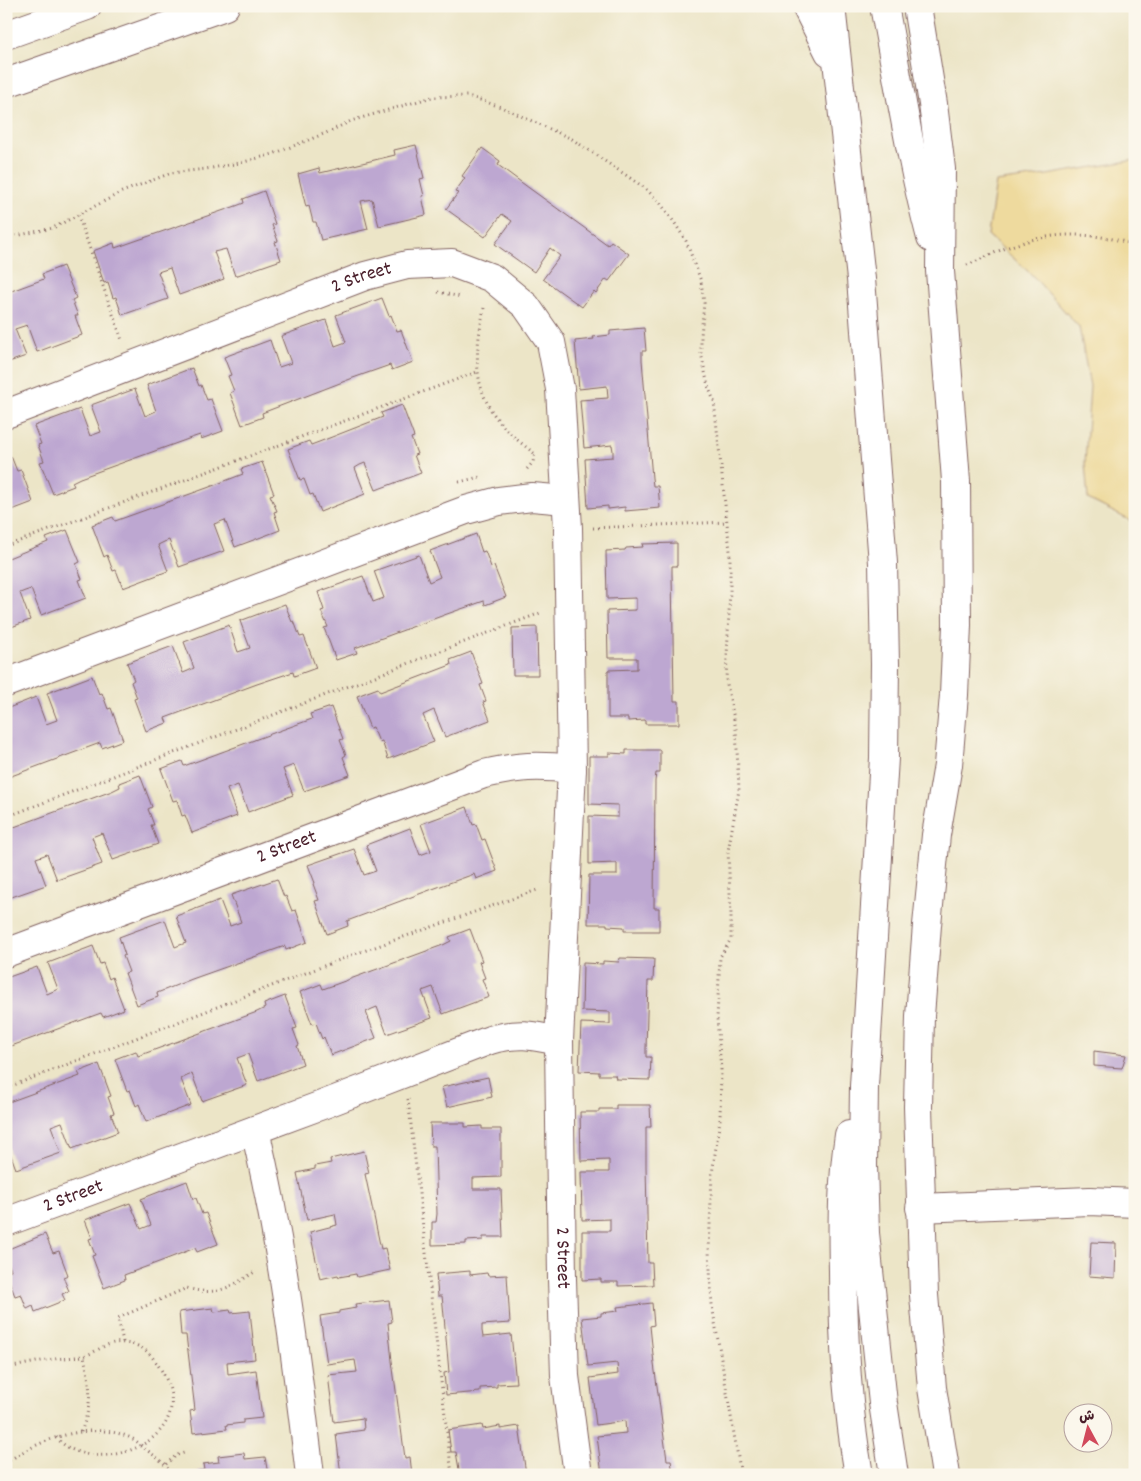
<svg xmlns="http://www.w3.org/2000/svg" width="1141" height="1481" viewBox="0 0 1141 1481" font-family="Dekko,'Playpen Sans Arabic',sans-serif">
<style>
.sand{fill:#eeda9e;stroke:#9c7c64}
.building{fill:#bda7d1}
.lines{fill:none;stroke-linecap:round;stroke-linejoin:round}
.minor-casing{stroke:#836462;stroke-width:30}
.path{stroke:#836462;stroke-width:3;stroke-dasharray:1 4;stroke-linecap:butt}
.minor{stroke:#fff;stroke-width:28}
.labels{text-anchor:middle;dominant-baseline:central;stroke-width:4;stroke-linejoin:round;paint-order:stroke}
.street-label{font-size:20px;fill:#4a1f2b;stroke:#fbf7ec}
</style>
<rect width="100%" height="100%" fill="#fbf7ec"/>
<filter id="ink" filterUnits="userSpaceOnUse"><feTurbulence type="fractalNoise" baseFrequency=".02" numOctaves="2"/><feDisplacementMap in="SourceGraphic" scale="10" xChannelSelector="R" yChannelSelector="G"/><feConvolveMatrix kernelMatrix="1 2 1 2 8 2 1 2 1" color-interpolation-filters="sRGB"/></filter>
<filter id="wash" filterUnits="userSpaceOnUse"><feTurbulence type="fractalNoise" baseFrequency=".0096" numOctaves="4" result="noise"/><feDisplacementMap in="SourceGraphic" scale="20" xChannelSelector="R" yChannelSelector="G"/><feGaussianBlur stdDeviation="1.12" result="paint"/><feColorMatrix in="noise" values="0 0 0 0 0 0 0 0 0 0 0 0 0 0 0 0 0 1.4 0 .05"/><feComposite in="paint" operator="in"/></filter>
<g filter="url(#wash)">
<rect width="100%" height="100%" fill="#ece5c7"/>
<!-- sand -->
<polygon class="sand" points="1135,160 1135,523 1088,499 1085,463 1090,386 1079,327 1032,275 988,235 996,182 1047,175"/>
<g id="blocks">
<!-- building -->
<g class="building">
<polygon points="416,145 424,178 420,179 424,196 422,196 426,215 379,226 372,199 361,201 368,229 321,240 316,222 313,222 309,206 306,207 298,174 319,168 320,173 358,164 395,155 394,150"/>
<polygon points="482,148 500,161 498,165 529,188 608,245 611,241 629,254 609,281 606,279 596,293 594,291 582,307 543,279 560,256 550,248 534,272 495,244 512,221 502,214 485,237 446,209 458,193 455,192 465,178 462,176"/>
<polygon points="264,191 275,224 272,225 278,241 275,242 281,260 235,276 226,249 214,252 224,279 179,295 170,268 158,272 168,299 122,315 116,297 113,298 108,282 104,283 93,251 114,243 115,248 236,206 244,203 243,199"/>
<polygon points="63,266 76,298 72,300 78,316 75,316 82,335 37,352 27,325 15,329 26,356 6,363 6,293 44,279 42,274"/>
<polygon points="382,298 389,316 391,315 397,331 401,330 413,362 392,370 390,365 353,378 262,413 263,417 242,425 230,393 234,391 228,376 231,375 224,357 270,340 279,367 291,363 281,336 326,320 335,346 346,342 336,315"/>
<polygon points="644,328 646,351 642,351 642,360 652,478 653,486 658,486 660,508 625,511 625,507 608,509 608,506 588,508 585,459 613,457 613,451 612,445 584,448 580,400 608,398 607,386 579,389 575,341 594,339 593,337 610,335 610,331"/>
<polygon points="192,368 199,386 201,385 207,400 211,399 223,431 201,439 200,435 191,438 80,478 72,482 74,486 53,494 40,462 44,461 38,445 41,444 34,426 80,409 90,436 101,432 91,405 135,389 145,416 156,411 147,385"/>
<polygon points="402,405 414,437 411,438 417,454 414,455 421,473 376,490 365,463 360,465 355,468 365,494 320,512 313,494 310,495 304,479 300,480 288,449 309,441 311,445 319,442 383,417 381,413"/>
<polygon points="6,451 8,457 11,456 17,471 21,470 33,502 12,510 10,506 6,507"/>
<polygon points="262,462 274,494 270,495 277,511 274,512 280,530 235,547 225,520 214,524 224,551 179,567 169,540 164,542 158,545 168,571 123,588 116,570 113,571 107,555 104,557 92,525 113,517 115,521 207,488 243,474 241,469"/>
<polygon points="67,530 80,562 76,564 82,579 79,580 86,598 41,615 31,589 25,591 20,593 30,620 6,629 6,559 48,542 46,538"/>
<polygon points="476,534 482,552 485,551 491,567 494,566 506,597 485,605 484,601 447,614 355,648 357,653 336,660 324,628 328,627 321,611 324,610 318,592 363,576 373,602 384,598 374,571 419,555 429,582 440,577 430,551"/>
<polygon points="677,543 677,566 672,566 672,574 674,701 679,701 679,724 645,724 645,720 628,721 628,718 608,718 608,670 637,669 637,658 608,658 607,611 636,610 636,598 607,599 606,551 625,550 626,548 643,547 642,544"/>
<polygon points="285,604 292,622 294,621 300,637 304,636 316,668 294,676 293,672 257,684 165,718 167,723 146,731 134,699 137,698 131,682 134,680 127,663 173,646 183,673 188,671 194,668 184,642 229,625 238,652 250,648 240,621"/>
<polygon points="537,627 538,675 513,675 512,628"/>
<polygon points="471,652 483,684 480,685 486,701 483,702 490,720 445,737 434,710 423,715 434,742 388,759 382,741 379,742 373,727 370,728 357,696 378,688 380,692 443,668 451,665 450,660"/>
<polygon points="92,676 99,694 102,693 108,709 111,708 123,740 102,748 100,743 6,778 6,709 36,697 46,724 57,720 47,693"/>
<polygon points="331,707 343,739 340,740 346,755 343,757 350,775 304,791 294,765 283,769 293,795 248,812 238,785 227,789 237,816 192,833 185,815 182,816 177,800 173,801 161,769 182,761 184,766 276,732 312,719 310,714"/>
<polygon points="626,750 660,750 660,773 656,773 655,781 654,908 659,908 659,931 624,931 624,927 607,926 607,924 588,924 589,875 617,875 617,863 589,864 589,816 618,817 618,805 589,804 589,756 609,756 609,753 626,754"/>
<polygon points="140,775 152,807 148,809 154,825 151,825 158,844 113,860 102,833 92,837 102,864 57,880 47,854 42,856 36,858 46,885 6,899 6,830 112,791 120,787 119,783"/>
<polygon points="467,807 473,825 476,824 482,840 485,839 497,871 476,879 474,874 438,887 347,921 348,926 327,934 315,901 319,900 313,884 315,883 308,865 354,849 364,875 376,871 366,845 410,828 420,855 431,851 421,824"/>
<polygon points="277,879 284,897 286,896 292,911 296,910 307,942 286,950 285,946 192,979 157,993 158,997 137,1005 125,973 129,972 123,956 125,955 119,937 165,920 175,947 180,945 186,943 176,916 220,900 230,926 241,922 231,895"/>
<polygon points="470,929 482,961 479,962 485,978 482,979 489,997 443,1014 433,987 422,991 432,1018 387,1034 377,1007 372,1009 366,1012 376,1038 331,1055 324,1037 322,1039 316,1023 312,1024 300,992 321,984 323,989 443,945 451,941 449,937"/>
<polygon points="93,946 100,964 103,963 109,979 112,977 124,1009 103,1017 101,1013 6,1048 6,978 37,967 47,994 58,989 48,963"/>
<polygon points="620,958 654,959 653,981 648,981 646,1049 646,1057 651,1057 650,1080 616,1079 615,1075 599,1075 599,1072 579,1071 581,1023 610,1024 610,1012 582,1011 583,963 603,964 603,961 619,962"/>
<polygon points="285,996 297,1028 293,1029 299,1045 297,1046 303,1064 258,1081 248,1054 237,1058 247,1085 202,1101 192,1074 187,1076 181,1079 191,1105 146,1122 139,1104 136,1106 130,1090 127,1091 115,1059 136,1051 138,1056 257,1012 265,1008 264,1004"/>
<polygon points="1094,1051 1126,1055 1122,1068 1094,1066"/>
<polygon points="99,1064 111,1096 108,1097 114,1113 111,1114 118,1132 72,1149 62,1122 51,1126 61,1153 16,1169 6,1142 6,1103 72,1079 80,1076 78,1072"/>
<polygon points="488,1077 492,1097 447,1107 442,1087"/>
<polygon points="616,1105 650,1105 651,1127 646,1127 646,1166 648,1263 652,1263 653,1285 618,1286 618,1282 601,1282 601,1279 582,1280 582,1231 610,1231 610,1219 582,1220 581,1172 609,1172 609,1160 581,1161 580,1112 599,1112 599,1109 616,1109"/>
<polygon points="430,1123 465,1123 465,1127 482,1126 482,1129 501,1129 501,1177 473,1178 473,1189 501,1189 503,1237 483,1237 483,1240 466,1241 466,1244 432,1245 432,1222 436,1222 437,1214 435,1146 431,1146"/>
<polygon points="1133,1126 1135,1126 1135,1152 1131,1152"/>
<polygon points="364,1151 369,1173 365,1174 379,1240 381,1249 385,1248 390,1270 357,1277 356,1274 339,1277 338,1275 320,1279 310,1232 337,1225 336,1219 335,1214 307,1220 297,1173 315,1169 315,1166 331,1163 330,1159"/>
<polygon points="187,1181 193,1199 196,1198 202,1214 206,1213 218,1244 197,1252 195,1248 159,1262 124,1275 125,1280 104,1288 92,1256 95,1255 89,1239 92,1238 85,1220 130,1203 141,1229 151,1225 141,1199"/>
<polygon points="45,1234 53,1253 59,1251 68,1275 63,1277 69,1291 62,1294 65,1300 35,1312 33,1306 27,1309 21,1294 15,1296 6,1273 6,1272 11,1270 6,1258 6,1250"/>
<polygon points="1091,1242 1116,1243 1115,1278 1089,1276"/>
<polygon points="470,1271 470,1275 487,1273 488,1276 507,1275 510,1323 482,1325 482,1331 483,1337 511,1334 516,1383 497,1384 497,1387 480,1388 480,1392 446,1395 444,1373 449,1372 443,1305 442,1296 438,1296 436,1274"/>
<polygon points="389,1300 392,1322 388,1323 392,1361 405,1458 410,1457 412,1475 341,1475 336,1434 364,1430 363,1418 334,1422 328,1375 357,1372 355,1360 327,1364 320,1316 339,1313 339,1311 356,1308 355,1304"/>
<polygon points="652,1303 654,1325 650,1326 654,1364 667,1460 671,1460 673,1475 602,1475 597,1436 626,1433 625,1421 596,1425 590,1378 618,1374 617,1363 588,1366 582,1318 601,1316 601,1313 618,1311 617,1307"/>
<polygon points="213,1308 214,1312 230,1310 231,1313 250,1311 255,1359 227,1362 228,1374 256,1370 262,1418 243,1420 243,1423 226,1425 227,1429 193,1433 190,1411 195,1410 187,1343 186,1335 181,1335 179,1312"/>
<polygon points="482,1425 483,1429 500,1426 500,1429 519,1426 526,1474 460,1475 456,1452 451,1452 448,1430"/>
<polygon points="244,1453 245,1459 265,1457 268,1475 198,1475 198,1471 204,1470 203,1464 219,1462 218,1456"/>
</g>
</g>
</g>
<g filter="url(#ink)">
<use href="#blocks" fill-opacity="0" stroke="#836462" stroke-width="1"/>
<g class="lines">
<!-- minor casing -->
<g class="minor-casing">
<g id="minor">
<polyline points="806,6 829,52"/>
<polyline points="831,6 861,279 883,563 885,664 884,758 864,1086 863,1165 865,1233 883,1403 894,1475"/>
<path d="M884,6C899,84 911,162 931,238"/>
<polyline points="917,6 933,104 941,169 940,271 956,481 957,625 954,695 948,765 936,835 927,925 920,1016 918,1107 924,1295 932,1388 946,1475"/>
<polyline points="6,35 87,6"/>
<polyline points="6,83 225,6"/>
<path id="s1" d="M6,414L365,276L407,265L452,263L492,278L526,306L551,342L560,389L568,528L572,769L559,1041L562,1279L565,1376L578,1475"/>
<polyline points="6,683 466,510 499,501 532,497 566,500"/>
<path id="s2" d="M6,953L484,774C519,766 537,765 572,769"/>
<path d="M255,1130C282,1245 296,1358 310,1475"/>
<path d="M849,1135C842,1180 842,1225 843,1271C843,1339 847,1407 859,1475"/>
<polyline points="920,1208 1090,1201 1135,1203"/>
<path id="s3" d="M6,1222L322,1105L490,1040C519,1032 531,1035 559,1041"/>
</g>
</g>
<!-- path -->
<g class="path">
<polyline points="78,215 122,340 121,341"/>
<polyline points="6,238 53,228 122,192 171,173 206,169 240,163 273,154 326,133 351,121 432,97 468,96 501,107 572,139 645,188 661,204 674,222 686,241 701,281 704,303 701,336 701,353 708,386 714,401 730,551 730,590 726,679 736,729 739,790 728,851 731,915 731,939 720,957 717,1018 721,1070 720,1120 712,1174 709,1251 712,1305 741,1475"/>
<path d="M967,265C985,258 1002,248 1021,243C1058,231 1098,233 1135,245"/>
<polyline points="438,292 461,297"/>
<path d="M484,308C475,353 470,391 505,428C514,438 525,446 535,454"/>
<polyline points="527,469 533,462 535,453"/>
<polyline points="459,482 480,477"/>
<polyline points="593,528 727,522"/>
<polyline points="6,546 477,372"/>
<polyline points="6,817 543,612"/>
<polyline points="6,1088 355,954 540,889"/>
<polyline points="408,1099 452,1475"/>
<path d="M123,1342L118,1318L187,1288C217,1297 231,1287 256,1271"/>
<path d="M6,1368C20,1366 34,1362 47,1360C59,1358 70,1358 82,1356C96,1354 106,1340 124,1343C144,1345 149,1352 160,1368C208,1441 91,1481 56,1437"/>
<path d="M81,1432C93,1401 91,1388 84,1356"/>
<path d="M6,1463C38,1439 95,1419 133,1439C138,1442 143,1447 148,1451C158,1458 166,1464 172,1475"/>
<polyline points="166,1464 177,1455 184,1453"/>
</g>
<!-- minor -->
<use href="#minor" class="minor"/>
</g>
</g>
<g class="labels">
<!-- street labels -->
<g class="street-label">
<text stroke="none"><textPath href="#s1" startOffset="381">2 Street</textPath></text>
<text stroke="none"><textPath href="#s2" startOffset="300">2 Street</textPath></text>
<text stroke="none"><textPath href="#s3" startOffset="72">2 Street</textPath></text>
<text stroke="none"><textPath href="#s1" startOffset="1521">2 Street</textPath></text>
</g>
</g>
<!-- margin -->
<rect width="1141" height="1481" fill="none" stroke="#fbf7ec" stroke-width="25"/>
<!-- north arrow -->
<g transform="translate(1088 1428) rotate(353)"><circle r="24" fill="#fbf7ec" stroke="#b4a19f"/>
<path d="M0-4L9 19L0 12L-9 19Z" fill="#d1495b"/>
<text y="-8" font-size="14" font-weight="bold" text-anchor="middle" fill="#4a1f2b">ش</text>
</g>
</svg>
